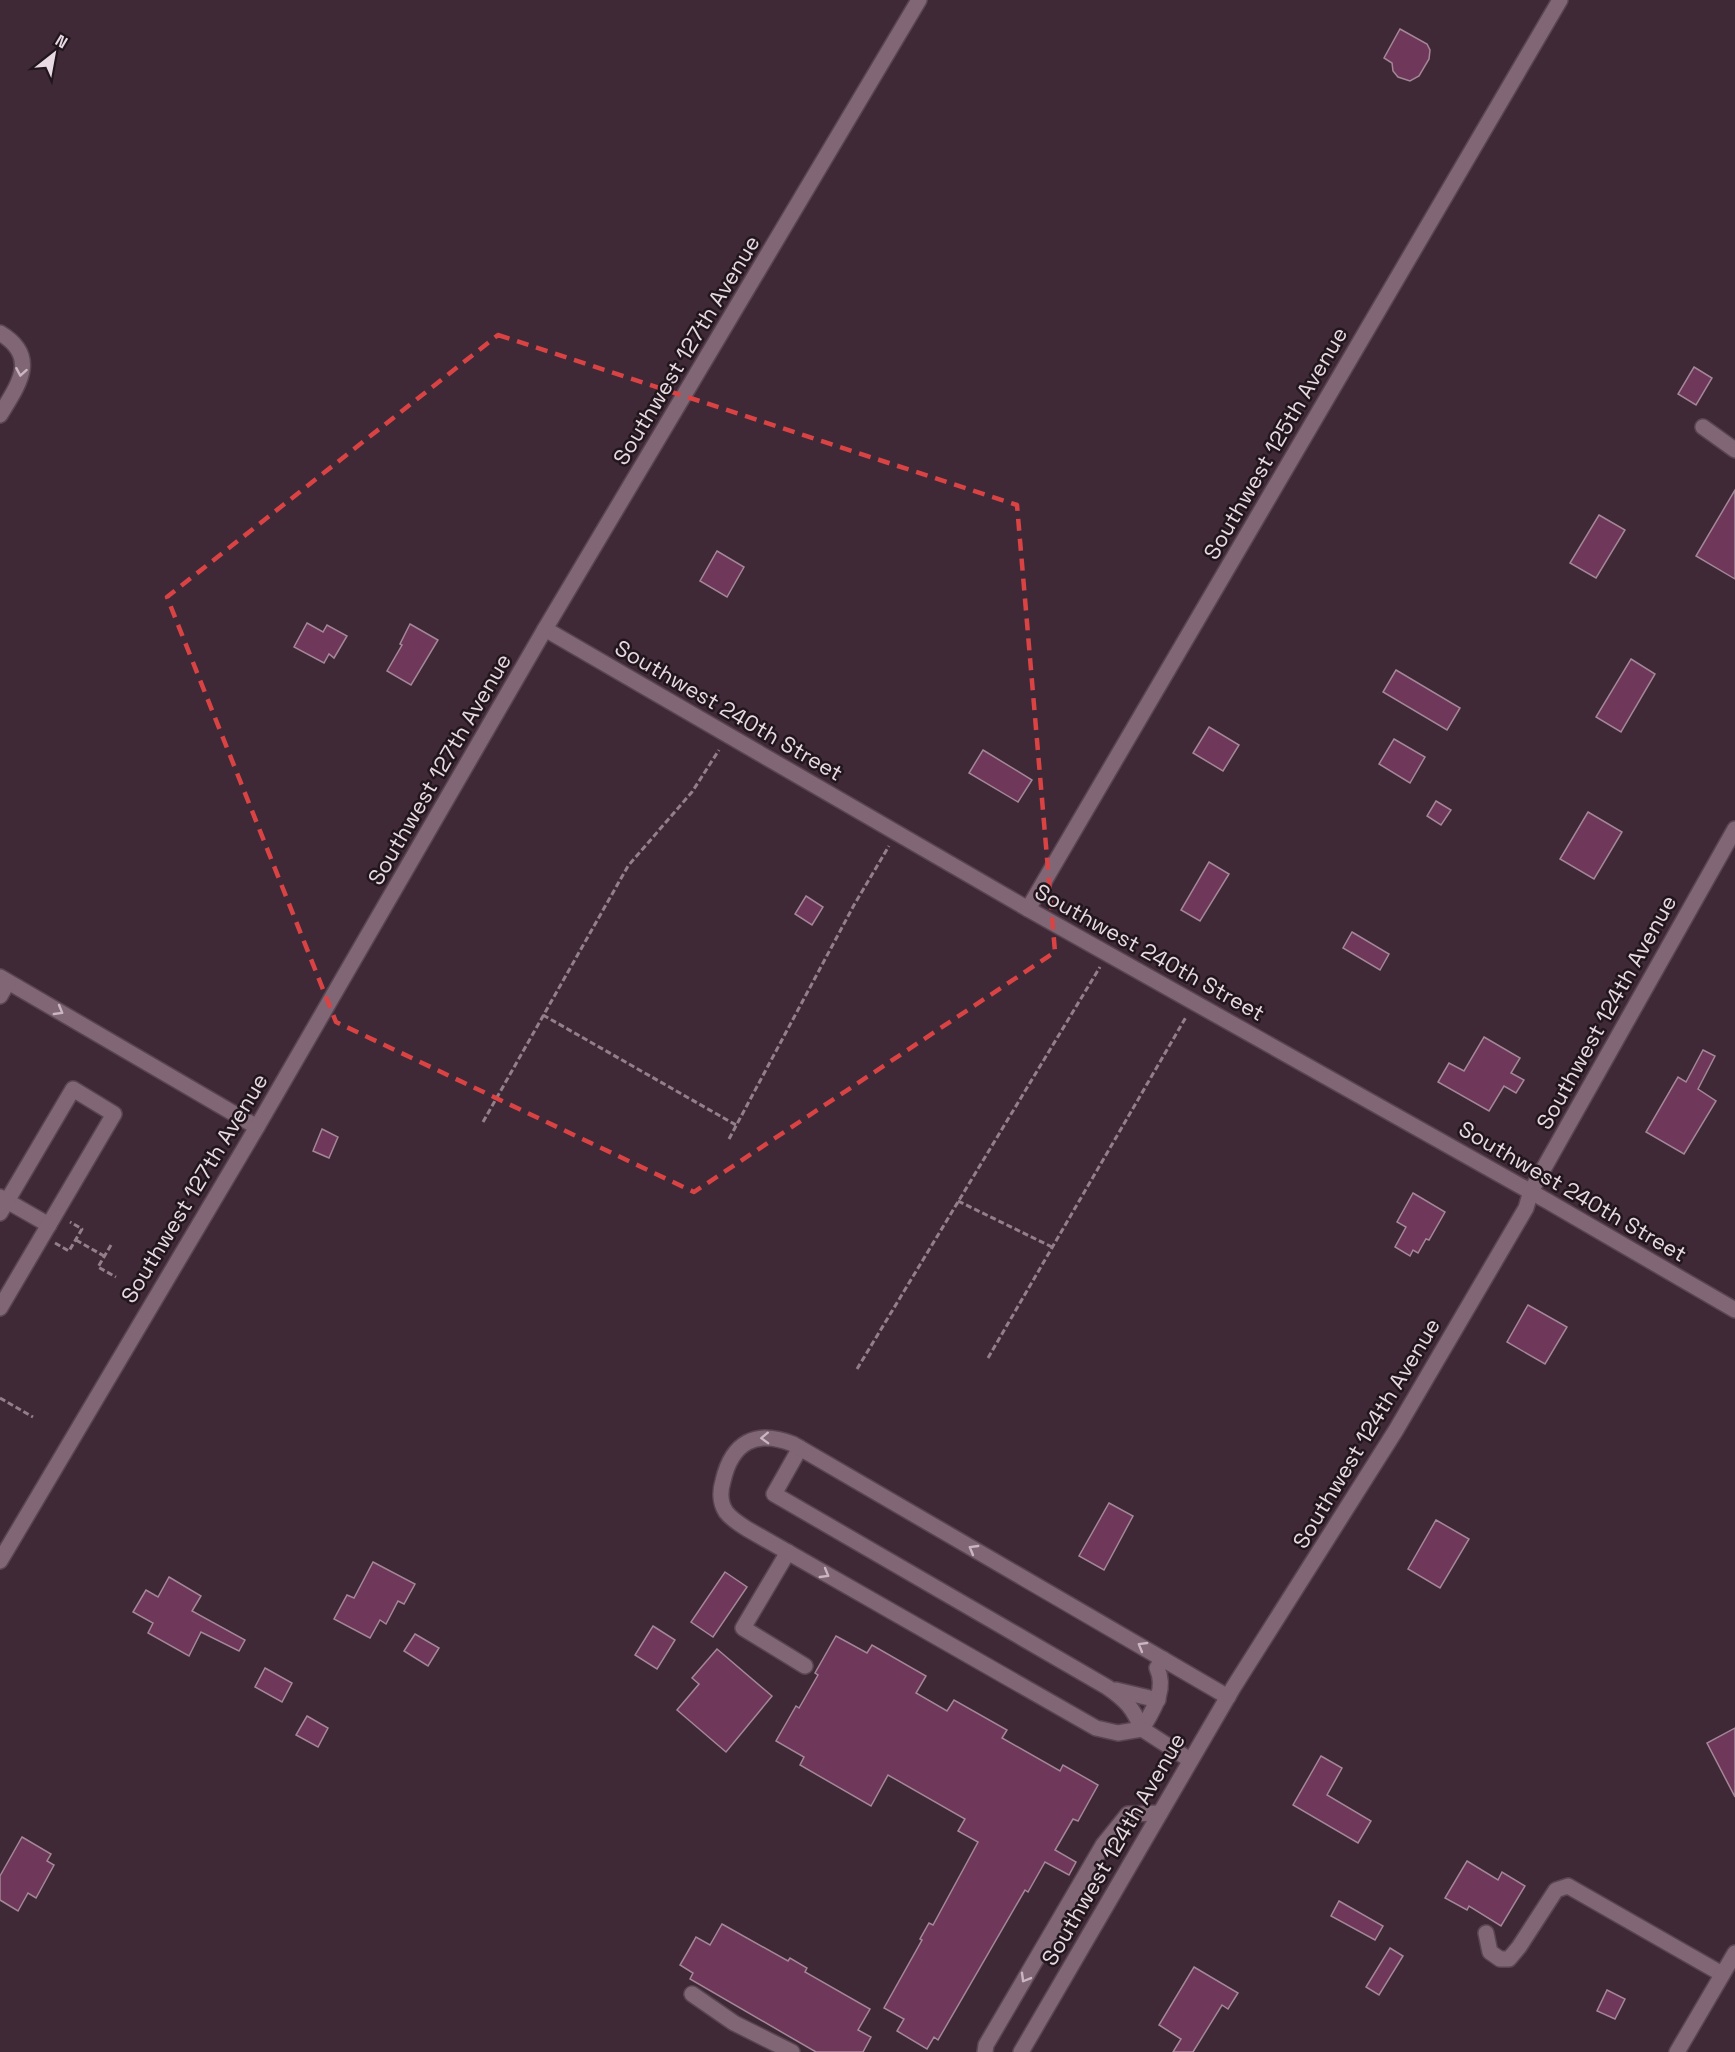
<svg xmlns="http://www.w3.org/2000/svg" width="1735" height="2052" viewBox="0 0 1735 2052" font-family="'Space Grotesk',sans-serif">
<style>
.building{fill:#6f375a;stroke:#a38797;stroke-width:1.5}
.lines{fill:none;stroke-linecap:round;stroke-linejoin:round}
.minor-casing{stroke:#594551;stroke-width:18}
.path{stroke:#927f8a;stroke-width:3;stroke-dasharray:6 3;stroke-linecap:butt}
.minor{stroke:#816675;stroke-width:15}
.oneway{stroke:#cab6c1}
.marked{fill:none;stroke:#d94344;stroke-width:4.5;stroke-dasharray:12 8;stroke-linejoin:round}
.labels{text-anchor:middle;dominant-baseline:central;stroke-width:5;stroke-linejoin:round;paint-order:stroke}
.street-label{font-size:22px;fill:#e9d9e2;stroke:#20161c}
</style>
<rect width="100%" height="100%" fill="#402937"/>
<!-- building -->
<g class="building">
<polygon points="1400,29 1427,44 1430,50 1429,59 1419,76 1410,81 1398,77 1393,71 1392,63 1384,58"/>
<polygon points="1694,367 1712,378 1696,405 1678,394"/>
<polygon points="1735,490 1735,579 1696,556"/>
<polygon points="1599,515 1625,530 1596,578 1570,563"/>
<polygon points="717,551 744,567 727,597 700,581"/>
<polygon points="307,623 323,632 327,625 347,636 334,658 329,654 324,663 294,647"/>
<polygon points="410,624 438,640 411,685 387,671 402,645 400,644"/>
<polygon points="1631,659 1655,674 1621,732 1596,717"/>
<polygon points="1396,670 1460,708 1447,730 1383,692"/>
<polygon points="1209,727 1239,745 1223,771 1193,753"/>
<polygon points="1394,739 1425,757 1410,783 1379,764"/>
<polygon points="983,750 1032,780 1018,802 969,773"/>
<polygon points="1436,801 1451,810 1441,825 1427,816"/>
<polygon points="1588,812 1622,832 1594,879 1560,859"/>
<polygon points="1209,862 1229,874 1200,921 1181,910"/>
<polygon points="806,896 823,907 812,925 795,914"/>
<polygon points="1352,932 1389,954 1380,970 1343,948"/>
<polygon points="1484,1037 1520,1058 1511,1073 1524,1080 1516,1093 1504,1086 1489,1111 1438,1082 1449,1063 1464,1071"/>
<polygon points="1703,1050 1715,1056 1698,1089 1716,1101 1684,1154 1646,1132 1678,1077 1686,1082"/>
<polygon points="322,1129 338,1137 329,1158 313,1151"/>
<polygon points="1413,1193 1445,1212 1429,1240 1426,1239 1418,1253 1413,1250 1410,1256 1395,1247 1406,1227 1397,1222"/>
<polygon points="1528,1305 1567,1327 1545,1364 1507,1342"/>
<polygon points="1109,1503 1133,1516 1104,1570 1079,1556"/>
<polygon points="1436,1520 1469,1539 1440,1588 1408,1569"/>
<polygon points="373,1562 415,1584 404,1604 398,1601 386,1624 380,1620 370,1638 334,1619 347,1595 354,1598"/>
<polygon points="725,1572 747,1587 713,1637 691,1622"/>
<polygon points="169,1577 201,1596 192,1611 245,1640 239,1651 201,1632 189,1656 148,1633 153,1623 133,1612 146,1590 158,1597"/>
<polygon points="653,1626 675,1640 657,1669 635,1655"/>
<polygon points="415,1634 439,1648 428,1666 404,1651"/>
<polygon points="836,1636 867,1653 872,1645 926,1676 916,1693 947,1711 954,1700 1007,1730 1002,1738 1060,1771 1063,1765 1098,1785 1078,1821 1073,1819 1055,1850 1076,1862 1069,1875 1045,1862 1028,1892 1025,1890 938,2040 934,2037 927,2049 897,2031 904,2019 884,2008 922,1940 920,1939 929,1923 933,1925 978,1842 958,1831 965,1819 888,1775 871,1806 800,1765 804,1757 776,1741 796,1706 799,1708 818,1675 815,1673"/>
<polygon points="717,1649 772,1696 726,1752 677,1710 699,1684 692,1678"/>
<polygon points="265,1668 292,1683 282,1702 255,1687"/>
<polygon points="307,1716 328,1728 318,1747 296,1735"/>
<polygon points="1735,1728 1735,1797 1707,1743"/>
<polygon points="1321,1756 1342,1768 1327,1795 1371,1821 1358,1843 1293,1805"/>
<polygon points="22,1837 51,1854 47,1861 54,1865 36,1898 28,1893 18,1911 0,1900 0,1876"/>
<polygon points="1467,1861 1498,1880 1502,1872 1525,1886 1501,1926 1469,1906 1467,1910 1445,1898"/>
<polygon points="1339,1901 1383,1926 1375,1940 1331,1916"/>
<polygon points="722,1924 788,1961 790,1958 807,1968 805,1972 870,2009 858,2030 871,2037 863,2052 816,2052 690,1979 693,1973 680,1965 691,1946 696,1937 710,1945"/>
<polygon points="1390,1948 1403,1956 1379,1995 1366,1987"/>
<polygon points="1194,1967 1238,1993 1228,2009 1222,2005 1193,2052 1173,2052 1181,2039 1159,2025"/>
<polygon points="1607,1990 1625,1999 1615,2019 1597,2011"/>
</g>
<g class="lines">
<!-- minor casing -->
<g class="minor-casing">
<g id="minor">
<path d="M0,333C40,357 18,385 0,415"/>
<polyline points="1703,427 1735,450"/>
<polyline points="545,629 1028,909 1549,1202 1735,1310"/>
<polyline points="1028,909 1560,0"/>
<polyline points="0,977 257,1127"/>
<polyline points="0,996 8,982"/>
<polyline points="0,1197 49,1225"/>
<polyline points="0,1213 73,1089 114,1114 0,1308"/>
<path d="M800,1448L774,1494L1107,1687C1126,1700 1133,1708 1142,1729"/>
<polyline points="788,1552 743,1628 805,1666"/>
<polyline points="0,1561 257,1127 545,629 919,0"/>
<polyline points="1116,1690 1158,1700"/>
<path d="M1142,1729C1153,1710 1167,1690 1157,1668L1163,1659"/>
<path d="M1190,1760L1142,1729L1118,1733L1096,1728L749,1530C741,1525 732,1520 726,1512C720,1503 720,1491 723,1481C732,1442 756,1429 793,1444L1228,1697"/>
<polyline points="1486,1933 1490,1952 1500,1959 1509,1959 1519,1947 1556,1890 1568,1886 1722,1974"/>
<polyline points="692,1994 734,2023 792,2052"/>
<polyline points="985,2052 986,2045 1103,1845 1128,1814 1160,1813"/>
<polyline points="1021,2052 1233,1688 1396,1430 1526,1208 1531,1191 1735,829"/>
<polyline points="1677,2052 1735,1953"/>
</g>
</g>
<!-- path -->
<g class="path">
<polyline points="543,1015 736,1125"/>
<polyline points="483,1122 628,866 692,792 719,750"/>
<polyline points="729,1139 854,905 889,846"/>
<polyline points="958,1201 1052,1247"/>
<polyline points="76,1240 104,1256"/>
<polyline points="55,1243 69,1251 82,1229 70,1222"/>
<polyline points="111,1245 98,1267 116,1277"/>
<polyline points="988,1358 1186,1017"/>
<polyline points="857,1369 1100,967"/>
<polyline points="0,1398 33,1417"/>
</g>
<!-- minor -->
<use href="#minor" class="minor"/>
</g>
<!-- one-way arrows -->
<defs><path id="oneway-chevron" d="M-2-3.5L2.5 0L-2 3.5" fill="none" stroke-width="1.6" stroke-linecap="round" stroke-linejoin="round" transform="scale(1.5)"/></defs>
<g class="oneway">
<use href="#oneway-chevron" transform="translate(21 372) rotate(100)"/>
<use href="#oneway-chevron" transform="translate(59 1011) rotate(30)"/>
<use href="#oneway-chevron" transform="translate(765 1438) rotate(178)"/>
<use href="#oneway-chevron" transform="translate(973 1549) rotate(-150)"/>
<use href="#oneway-chevron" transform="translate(825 1574) rotate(30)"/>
<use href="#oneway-chevron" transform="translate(1142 1646) rotate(-150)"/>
<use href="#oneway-chevron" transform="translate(1025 1978) rotate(120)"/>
</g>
<!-- marked area -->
<path class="marked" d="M498,335L1017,505L1055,952L694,1192L336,1022L167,597Z"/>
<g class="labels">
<!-- street labels -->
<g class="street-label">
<text transform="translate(686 350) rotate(-59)">Southwest 127th Avenue</text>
<text transform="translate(1275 443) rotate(-60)">Southwest 125th Avenue</text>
<text transform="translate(729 710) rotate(30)">Southwest 240th Street</text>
<text transform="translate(439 769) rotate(-60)">Southwest 127th Avenue</text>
<text transform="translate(1150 952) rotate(29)">Southwest 240th Street</text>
<text transform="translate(1606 1012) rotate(-61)">Southwest 124th Avenue</text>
<text transform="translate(194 1188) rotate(-59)">Southwest 127th Avenue</text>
<text transform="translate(1573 1191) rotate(30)">Southwest 240th Street</text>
<text transform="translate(1366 1433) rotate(-59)">Southwest 124th Avenue</text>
<text transform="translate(1113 1849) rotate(-60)">Southwest 124th Avenue</text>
</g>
</g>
<!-- north arrow -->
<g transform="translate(54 54) rotate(31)" stroke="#20161c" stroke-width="4.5" paint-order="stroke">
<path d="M0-4.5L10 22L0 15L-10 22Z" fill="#e9d9e2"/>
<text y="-9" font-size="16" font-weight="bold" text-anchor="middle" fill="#e9d9e2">N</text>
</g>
</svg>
